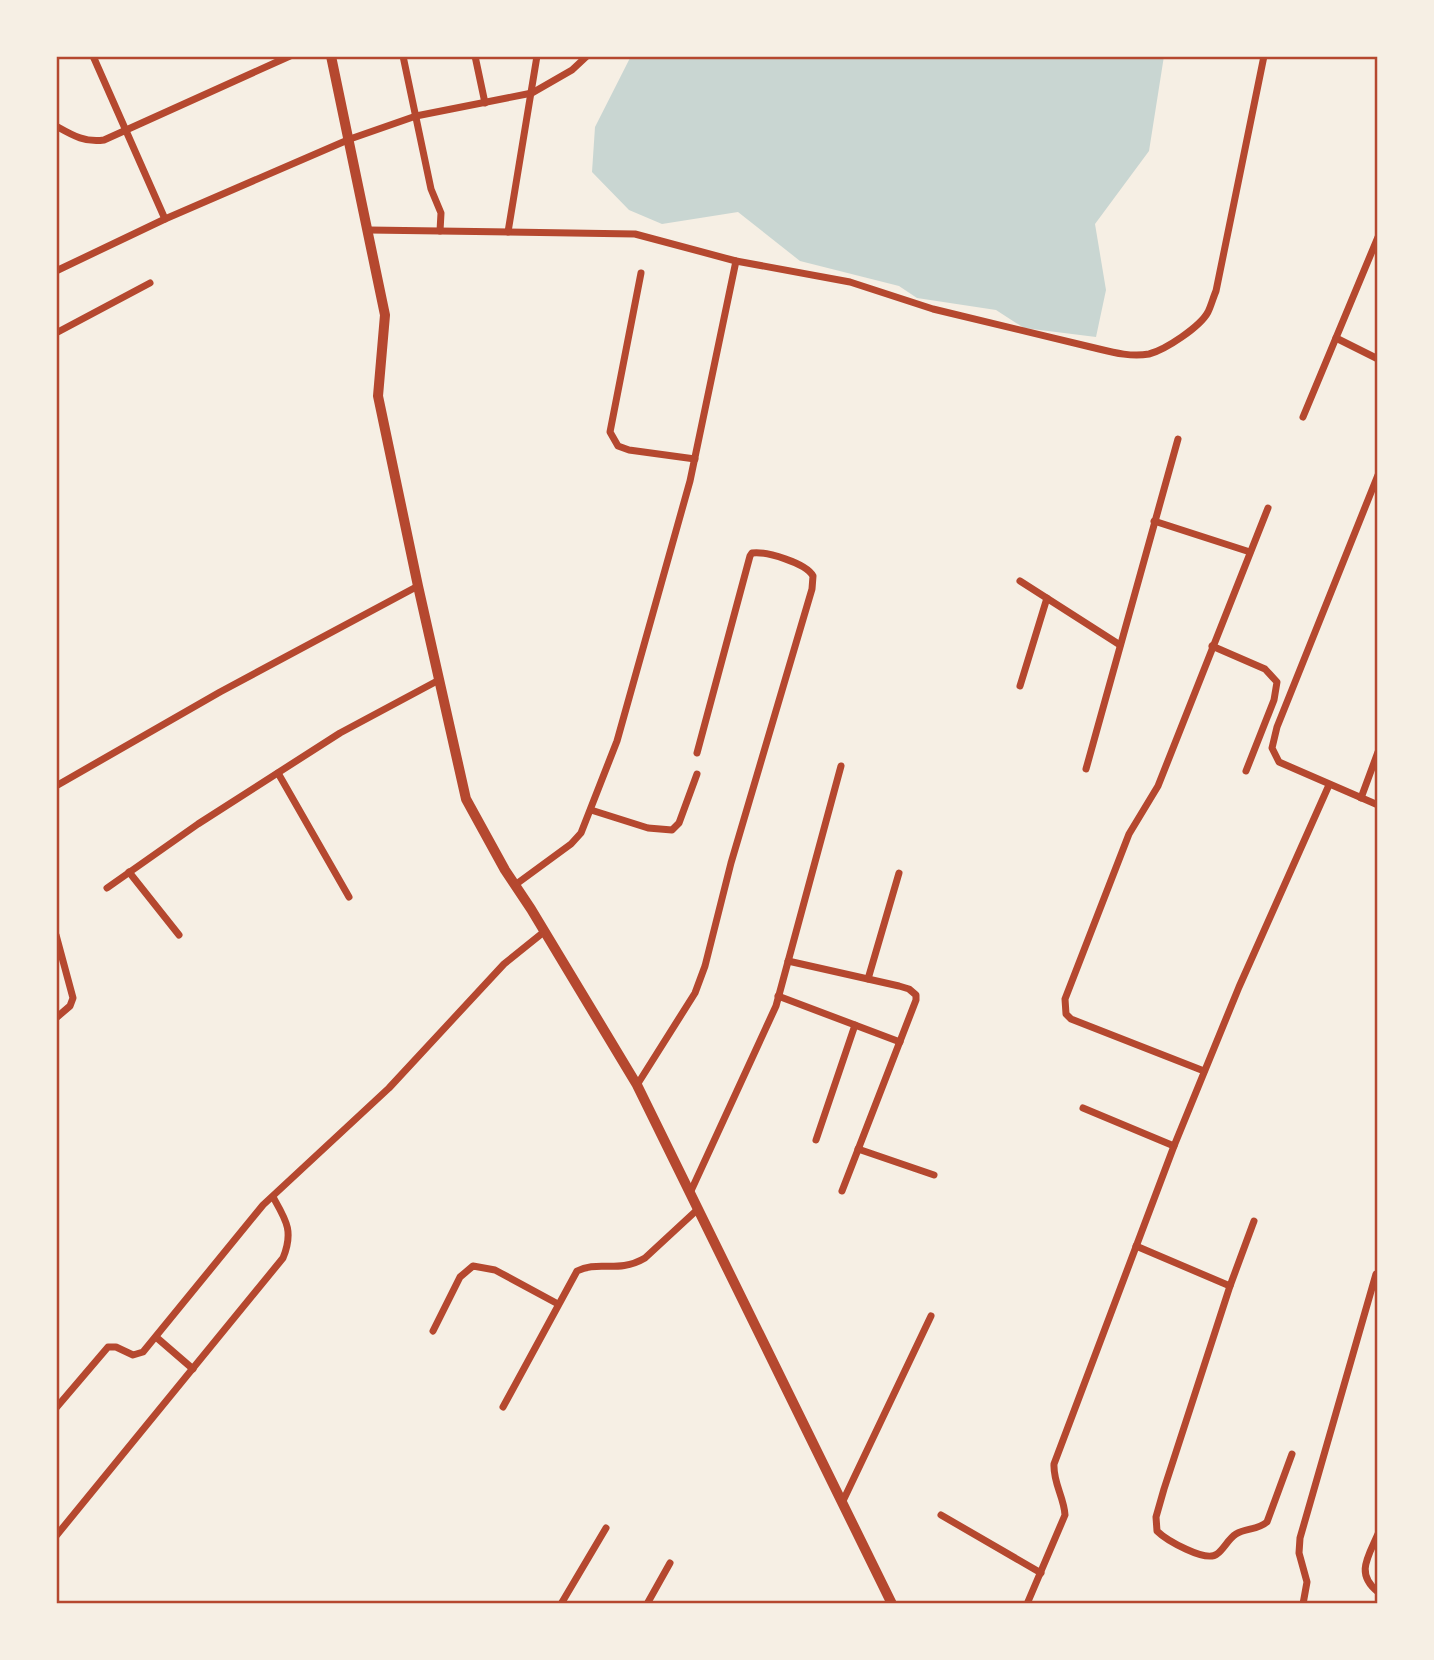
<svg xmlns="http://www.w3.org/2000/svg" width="1434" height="1660" viewBox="0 0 1434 1660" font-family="Ubuntu,sans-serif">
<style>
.water{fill:#c9d6d2}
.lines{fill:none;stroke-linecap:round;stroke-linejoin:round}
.minor{stroke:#b5482f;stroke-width:7}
.tertiary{stroke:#b5482f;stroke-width:10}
.neatline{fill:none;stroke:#b5482f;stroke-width:2.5}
</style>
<rect width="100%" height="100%" fill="#f6efe4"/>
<!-- water -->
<polygon class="water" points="631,56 1164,56 1149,151 1095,224 1106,290 1096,337 1024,328 996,310 917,298 899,286 800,261 738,212 662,224 629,210 592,172 595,127"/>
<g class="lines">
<!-- minor -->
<g class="minor">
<polyline points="93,56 165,219"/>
<polyline points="403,56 431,189 441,213 440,231"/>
<polyline points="475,56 485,103"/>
<path d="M56,126C72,135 85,143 104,140L290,56"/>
<path d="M369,230L635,234L736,261L850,282L933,309L1099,349C1115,353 1132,357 1149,354C1165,350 1200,327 1208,312C1211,306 1213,298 1216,291L1264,56"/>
<polyline points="508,232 537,56"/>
<polyline points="56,271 165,219 350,139 416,116 532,93 572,70 587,56"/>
<polyline points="641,273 610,432 618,446 629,450 695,459"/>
<polyline points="56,333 150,283"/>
<polyline points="1336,338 1378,359"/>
<polyline points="1303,417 1378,237"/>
<polyline points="1378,475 1277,727 1272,748 1279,762 1378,805"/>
<polyline points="1154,521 1250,552"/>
<polyline points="1020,581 1120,645"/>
<polyline points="1212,646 1265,669 1277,682 1274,700 1246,771"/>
<polyline points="1020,686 1047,598"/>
<polyline points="1086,769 1178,439"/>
<polyline points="278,773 349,897"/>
<polyline points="56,786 220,692 418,586"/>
<polyline points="1361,798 1378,752"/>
<polyline points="591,810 648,828 672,830 679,823 697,774"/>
<polyline points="129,872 179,935"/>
<polyline points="515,885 571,844 581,833 617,741 690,481 736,261"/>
<polyline points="107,888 198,824 340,733 439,680"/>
<polyline points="56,935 73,998 70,1006 56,1018"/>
<polyline points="788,961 899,986 909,989 916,995 916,1000 842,1191"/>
<polyline points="868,979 899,873"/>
<polyline points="778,996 900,1042"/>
<polyline points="1204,1071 1071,1019 1066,1014 1065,999 1129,834 1158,786 1268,508"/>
<path d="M637,1085L695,993L705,966L731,863L812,589L813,576C806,563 766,551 752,553L750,556L697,753"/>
<polyline points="1083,1108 1174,1146"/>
<polyline points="816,1140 855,1025"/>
<polyline points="858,1149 934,1175"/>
<polyline points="690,1193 776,1006 841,766"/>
<path d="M1254,1221L1230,1286L1164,1489L1156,1517L1157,1531C1166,1540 1206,1563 1217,1554C1224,1549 1228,1539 1236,1534C1246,1528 1258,1530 1267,1522L1292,1454"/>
<polyline points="1136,1246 1230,1286"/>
<polyline points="433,1331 460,1277 473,1266 495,1270 558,1304"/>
<polyline points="156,1337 193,1369"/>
<path d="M503,1407L577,1271C598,1260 618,1274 645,1258L698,1209"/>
<polyline points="56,1408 108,1347 116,1347 133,1355 143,1352 263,1205 389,1088 504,964 545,931"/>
<polyline points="842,1503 931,1316"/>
<polyline points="941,1515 1041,1573"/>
<path d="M1378,1534C1368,1557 1355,1574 1378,1592"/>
<path d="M56,1536L283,1258C294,1231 286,1220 273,1197"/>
<polyline points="561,1604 606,1528"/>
<polyline points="647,1604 670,1563"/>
<path d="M1027,1604L1065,1515C1064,1497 1053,1483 1054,1464L1174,1146L1239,987L1329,785"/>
<polyline points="1303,1604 1307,1582 1299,1553 1300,1538 1376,1274"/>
</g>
<!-- tertiary -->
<polyline class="tertiary" points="331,56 385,315 378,396 418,586 466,799 505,870 531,909 637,1085 892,1604"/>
</g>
<!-- border -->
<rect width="1434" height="1660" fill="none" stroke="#f6efe4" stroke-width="116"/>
<rect x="58" y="58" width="1318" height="1544" class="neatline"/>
</svg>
